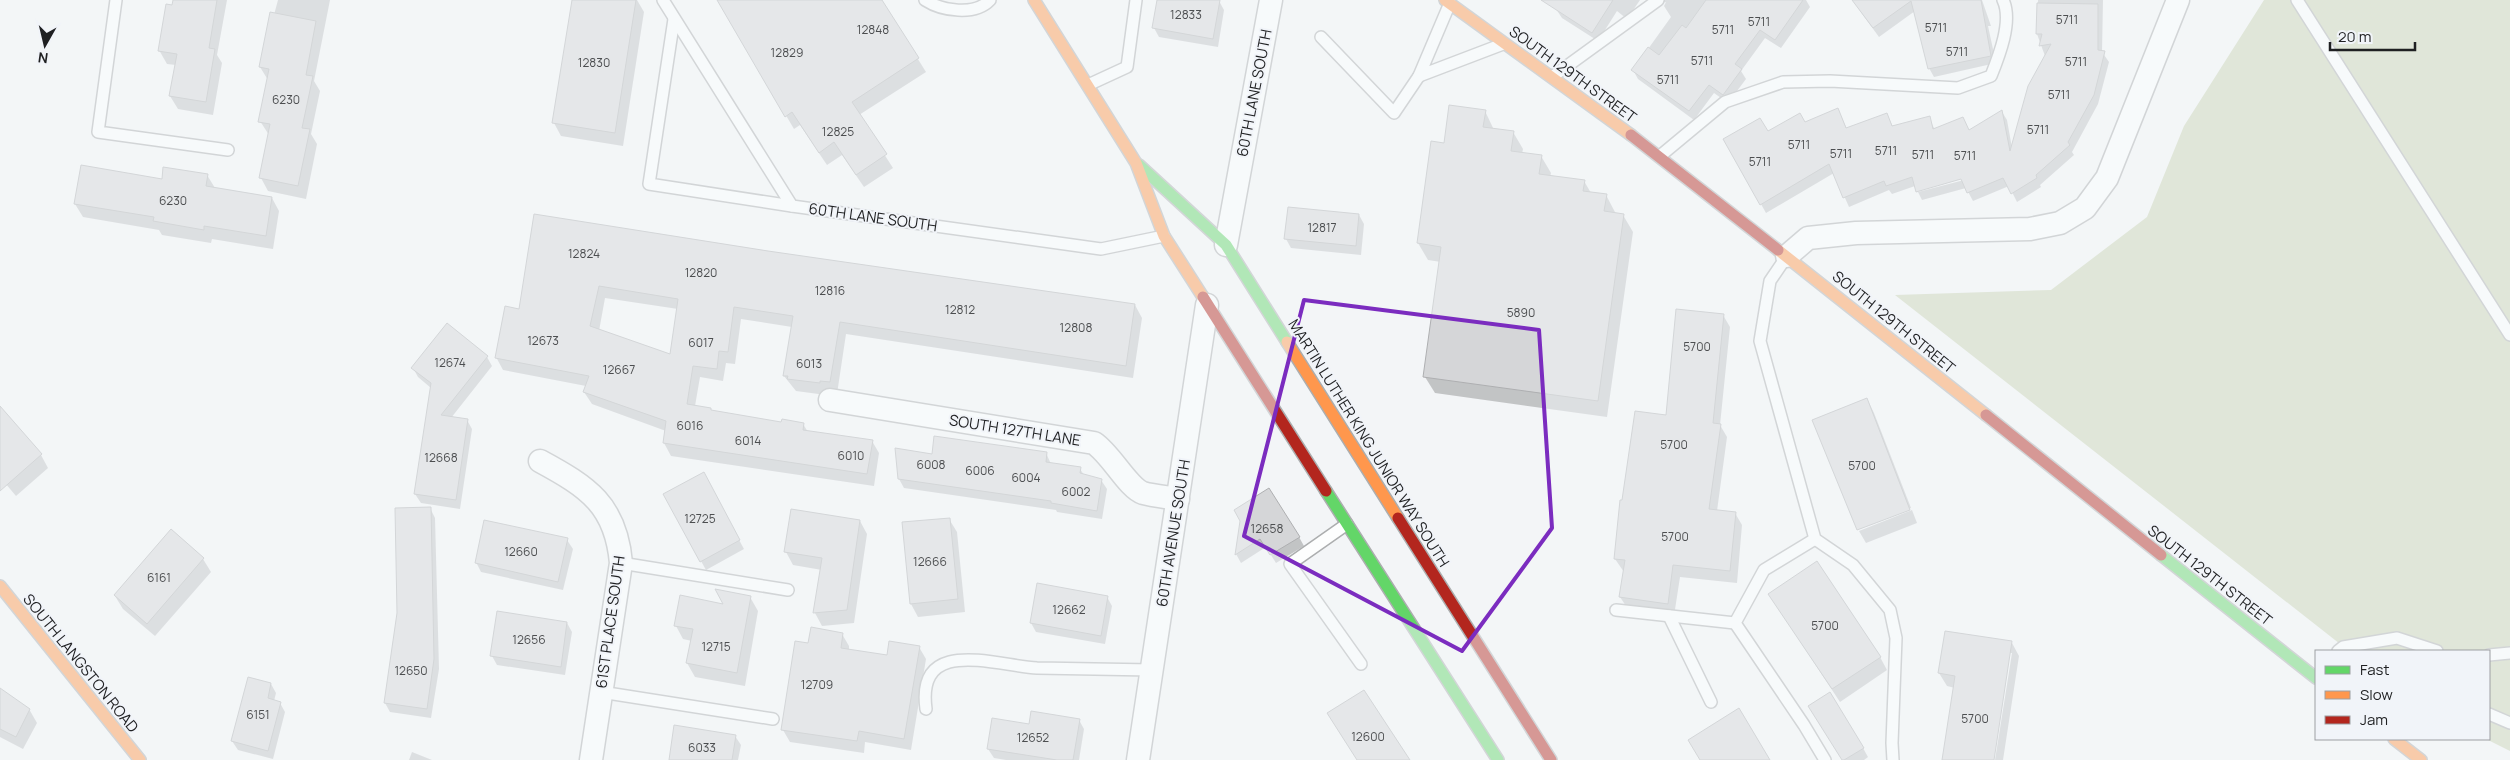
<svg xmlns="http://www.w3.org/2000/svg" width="2510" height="760" viewBox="0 0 2510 760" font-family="Manrope,sans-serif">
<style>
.forest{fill:#cad3b3}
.shadow{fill:#0003;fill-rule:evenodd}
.building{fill:#d5d6d8;stroke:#aeafb1;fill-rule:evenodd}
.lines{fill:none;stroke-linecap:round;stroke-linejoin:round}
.lane-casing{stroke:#acaeaf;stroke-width:14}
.street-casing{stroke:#acaeaf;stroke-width:25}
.fast-casing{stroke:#acaeaf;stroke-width:14}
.slow-casing{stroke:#acaeaf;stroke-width:14}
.jam-casing{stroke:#acaeaf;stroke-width:14}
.lane{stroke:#fdfefe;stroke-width:11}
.street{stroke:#fdfefe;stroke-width:22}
.fast{stroke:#63d668;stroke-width:11}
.slow{stroke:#ff974d;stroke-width:11}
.jam{stroke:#b3261e;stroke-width:11}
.marked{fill:none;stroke:#7b2cbf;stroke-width:4;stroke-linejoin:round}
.labels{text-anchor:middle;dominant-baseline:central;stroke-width:4;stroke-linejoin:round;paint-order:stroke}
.number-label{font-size:12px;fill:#4c4e50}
.street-label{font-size:15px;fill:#1f2022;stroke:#f1f4f9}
</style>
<rect width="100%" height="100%" fill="#f3f5f7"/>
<!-- forest -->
<polygon class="forest" points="2264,0 2510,0 2510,751 2486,739 2489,739 2489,651 2349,651 1895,295 2051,290 2147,217 2184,126"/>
<!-- shadow -->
<g class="shadow">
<polygon points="175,0 227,0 217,55 222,63 213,115 178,109 170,96 176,65 167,64 159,50"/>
<polygon points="278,0 330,0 314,81 320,91 311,134 317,144 306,199 268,191 261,178 269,135 260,121 268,80 260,67"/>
<polygon points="573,0 637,0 644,12 623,146 561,136 554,123"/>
<polygon points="718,0 881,0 926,72 859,115 893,168 864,187 842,155 827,165 800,125 794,129"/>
<polygon points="1158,0 1219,1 1224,10 1218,47 1159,37 1154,28"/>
<polygon points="1563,0 1640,0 1627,19 1617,11 1598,41 1562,18 1556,9"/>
<polygon points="1648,0 1806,0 1810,7 1781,48 1765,38 1741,71 1746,79 1728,103 1714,93 1694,120 1638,79 1633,70 1671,17 1664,6 1666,2 1655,5"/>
<polygon points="1857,0 1982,0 1991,26 1988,26 1996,63 1934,77 1929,68 1915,11 1879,37 1860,11 1855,2"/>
<polygon points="2038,0 2103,0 2102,52 2109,62 2098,104 2072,152 2074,155 2040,185 2041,187 2017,202 2009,186 1973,201 1966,188 1922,200 1918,192 1968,179 1967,176 1917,190 1917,192 1915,186 1892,194 1889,190 1849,207 1834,173 1766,213 1725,140 1805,123 1838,109 1847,129 1887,114 1893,127 1929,118 1935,130 1963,118 1969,131 2002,112 2007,120 2012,148 2045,56 2037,34"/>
<polygon points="1485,111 1494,130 1513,132 1523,149 1522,154 1541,156 1551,173 1550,177 1584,181 1591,193 1606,195 1616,214 1623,215 1633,232 1607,417 1435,393 1425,377 1441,262 1428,260 1418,243 1445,145"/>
<polygon points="207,175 215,188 272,198 279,211 273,249 212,239 211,243 162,235 159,230 83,217 75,204 163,180"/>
<polygon points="1359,215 1364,224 1361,255 1291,248 1286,239"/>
<path d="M535,216L768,252L1135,305L1142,318L1133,378L846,334L837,394L826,395L796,391L784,376L792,327L741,319L735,364L726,363L723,381L700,377L695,406L712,412L782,423L803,424L808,432L872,441L879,453L874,486L671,456L664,443L666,431L592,404L584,392L586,386L503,370L496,357L520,310ZM605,298L678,309L671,356L599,331Z"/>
<polygon points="1723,315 1730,327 1720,425 1727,437 1717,511 1735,513 1742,525 1737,583 1680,577 1674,616 1628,609 1620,597 1624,572 1615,559 1624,502"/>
<polygon points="487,357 492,366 451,418 467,420 472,429 460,509 421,503 415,494 431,388 418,377 413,368"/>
<polygon points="1867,399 1874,413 1911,508 1858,528"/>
<polygon points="0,408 41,455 48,468 16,496 0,477"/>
<polygon points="1046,453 1051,464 1080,469 1084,475 1101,480 1107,489 1102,519 1057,512 1056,510 904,488 899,479 933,456"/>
<polygon points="708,483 744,549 706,570 701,561"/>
<polygon points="430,508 435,518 439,669 431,718 390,712 385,703"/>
<polygon points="1912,510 1917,523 1866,543 1859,531"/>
<polygon points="949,519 957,532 965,612 918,617 911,604"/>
<polygon points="860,521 867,534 854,623 822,626 815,613 822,570 793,565 786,552"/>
<polygon points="1241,521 1299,537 1304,546 1276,563 1266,547 1241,563 1236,554"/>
<polygon points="567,540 573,549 563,590 481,572 476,562"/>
<polygon points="203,559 211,572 155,636 123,609 115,596"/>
<polygon points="750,597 758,611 745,686 695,677 687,663 692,641 683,639 676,626"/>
<polygon points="1107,597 1112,606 1105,644 1036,632 1031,623"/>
<polygon points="1778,608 1880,657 1887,670 1840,702"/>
<polygon points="567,623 572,632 565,675 497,665 492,656"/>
<polygon points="842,634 849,646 849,650 888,656 919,647 926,659 911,750 865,742 864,753 790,742 783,730 810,644"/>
<polygon points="2012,643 2019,656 2003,760 1995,760 2012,653 2009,653 1993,760 1944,760 1955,688 1947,686 1939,673"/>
<polygon points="271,684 276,693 274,701 280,703 285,712 273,759 238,750 232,741"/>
<polygon points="0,690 29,709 37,723 23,749 0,737"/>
<polygon points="1079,720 1084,729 1079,760 1006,760 994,758 988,749"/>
<polygon points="735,736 741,745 738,760 670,760"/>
<polygon points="1863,748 1868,757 1864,760 1843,760"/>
<polygon points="412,752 432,760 409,760"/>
</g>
<!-- building -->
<g class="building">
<polygon points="173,0 217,0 209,48 215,49 206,102 169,96 177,54 158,51 166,4 172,5"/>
<polygon points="572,0 636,0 615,133 552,123"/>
<polygon points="717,0 882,0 919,58 852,102 887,154 856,175 834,142 819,153 792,112 785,117"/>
<polygon points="1157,0 1220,0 1213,39 1152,28"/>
<polygon points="1541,0 1613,0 1592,33"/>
<polygon points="1706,0 1803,0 1775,40 1760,30 1735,64 1742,69 1723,95 1709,85 1689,111 1631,70 1648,47 1659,55 1682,25 1686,28"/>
<polygon points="1852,0 1981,0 1991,56 1928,69 1911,1 1873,28"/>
<polygon points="2037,3 2098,4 2098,50 2105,51 2094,95 2068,142 2070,145 2036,175 2037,178 2011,194 2003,178 1967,193 1961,179 1916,192 1912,177 1886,186 1884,181 1843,198 1829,164 1760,205 1723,139 1760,118 1768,131 1800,113 1805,122 1838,108 1846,128 1887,113 1892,126 1930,116 1933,129 1963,117 1969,130 2002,110 2010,151 2028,86 2051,44 2039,46 2042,34 2036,34"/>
<polygon points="270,12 316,21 306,75 313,76 302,128 310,129 298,186 259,178 270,124 258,122 269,69 259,67"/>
<polygon points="1449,105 1486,110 1483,127 1514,131 1511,151 1542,155 1539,174 1585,180 1583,191 1607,194 1604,211 1624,214 1598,401 1423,377 1441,247 1417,243 1431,141 1444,143"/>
<polygon points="81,165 162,179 163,167 208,174 206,186 272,197 266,236 204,226 204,230 153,221 154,217 74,204"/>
<polygon points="1288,207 1359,214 1356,246 1284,239"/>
<path d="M534,214L768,251L1135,304L1126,366L840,322L830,382L820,381V383L787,379L788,376H783L793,316L734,307L728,352L719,351L717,369L693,366L687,404L711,408V410L781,422L782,419L804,423L803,430L873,440L867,474L663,443L666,421L583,392L589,376L495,358L505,306L519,309ZM599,286L678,299L670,354L590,326Z"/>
<polygon points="1676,309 1724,314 1713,423 1721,424 1709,509 1736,512 1730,571 1673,565 1668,604 1619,597 1625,560 1614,559 1620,500 1622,500 1635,411 1666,415"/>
<polygon points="447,323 488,356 441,415 468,419 456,500 414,494 431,383 411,368"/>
<polygon points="1867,398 1910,510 1857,530 1812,420"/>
<polygon points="0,406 42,454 0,491"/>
<polygon points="934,436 1047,452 1046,462 1081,467 1080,473 1102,479 1097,511 1051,503 1051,501 898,479 895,448 932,454"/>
<polygon points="704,472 740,540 700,562 663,494"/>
<polygon points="1269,488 1300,537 1270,555 1260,539 1235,555 1240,521 1234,510"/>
<polygon points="431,507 434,659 427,709 384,703 397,613 395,508"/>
<polygon points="791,509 860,520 847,610 813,613 822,558 784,552"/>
<polygon points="950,518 958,599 910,604 902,522"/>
<polygon points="484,520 568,538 558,582 475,563"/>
<polygon points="171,529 204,558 147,624 114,595"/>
<polygon points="1817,561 1881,657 1832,689 1768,594"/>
<polygon points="1037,583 1108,596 1101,636 1030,623"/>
<polygon points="715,589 751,596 737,673 686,663 693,629 674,626 680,595 723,604"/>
<polygon points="497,611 567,622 561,667 490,656"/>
<polygon points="811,627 843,633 841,648 887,655 889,641 920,646 904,739 859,731 857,741 781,730 795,641 808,643"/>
<polygon points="1945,631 2012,641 1994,760 1942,760 1955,676 1938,673"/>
<polygon points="248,677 271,683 268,698 281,702 268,751 231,741"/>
<polygon points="0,688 30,709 16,737 0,729"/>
<polygon points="1364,690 1410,760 1357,760 1327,713"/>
<polygon points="1830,692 1864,748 1844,760 1842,760 1808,706"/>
<polygon points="1739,708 1770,760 1700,760 1688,740"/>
<polygon points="1031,711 1080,719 1073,760 1057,760 987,749 992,718 1029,724"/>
<polygon points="674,725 736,735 732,760 669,760"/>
</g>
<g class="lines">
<!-- lane casing -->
<g class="lane-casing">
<g id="lane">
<polyline points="116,0 98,132 228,150"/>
<polyline points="663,0 792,206 1101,249 1164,236"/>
<path d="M925,0C942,11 975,16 990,0"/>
<polyline points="2297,0 2510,335"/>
<polyline points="1450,3 1419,76 1503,44"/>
<polyline points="674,19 649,184 792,206"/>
<polyline points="1321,37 1394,113 1419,76"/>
<polyline points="1552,77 1658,0"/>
<polyline points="1088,85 1127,67 1136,0"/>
<path d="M1660,156L1725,102L1783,82L1830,81L1958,88L1991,76C1999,56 2013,21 2003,0"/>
<polyline points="1787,256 1770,281 1760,341 1815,539 1853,565 1890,610 1896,638 1892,743 1893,760"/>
<polyline points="1347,524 1290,564 1361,664"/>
<polyline points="1815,539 1764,570 1735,623 1804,725 1825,760"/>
<polyline points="621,563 788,590"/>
<polyline points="1616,610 1735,623"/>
<polyline points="1669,616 1711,702"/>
<polyline points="2338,651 2343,647 2397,638 2437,651"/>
<polyline points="2489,655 2510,653"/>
<polyline points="601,692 773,719"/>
<path d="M926,709C916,635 997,666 1037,668C1075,669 1114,669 1152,670"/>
<polyline points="2489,714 2510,723"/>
</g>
</g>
<!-- street casing -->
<g class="street-casing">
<g id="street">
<polyline points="1226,245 1271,0"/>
<polyline points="1787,256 1808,238 1856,233 2030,229 2060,223 2085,208 2107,178 2178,0"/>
<path d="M830,400L1094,443C1111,454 1128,488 1143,493C1154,496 1167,497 1178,499"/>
<path d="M540,461C588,487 616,505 621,563L591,760"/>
<polyline points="1138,760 1207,305"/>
</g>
</g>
<!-- fast casing -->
<g class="fast-casing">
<g id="fast">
<polyline points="1139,165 1226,245 1287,342"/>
<polyline points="1326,491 1498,760"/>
<polyline points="2161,555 2316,678"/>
</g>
</g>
<!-- slow casing -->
<g class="slow-casing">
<g id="slow">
<polyline points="1034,0 1136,163 1164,236 1203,297"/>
<polyline points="1445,0 1631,135"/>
<polyline points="1778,250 1986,415"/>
<polyline points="1287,342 1398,518"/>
<polyline points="0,586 140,760"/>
<polyline points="2394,739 2421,760"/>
</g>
</g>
<!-- jam casing -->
<g class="jam-casing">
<g id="jam">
<polyline points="1631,135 1778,250"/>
<polyline points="1203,297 1326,491"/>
<polyline points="1986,415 2161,555"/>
<polyline points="1398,518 1551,760"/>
</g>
</g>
<!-- lane -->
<use href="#lane" class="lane"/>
<!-- street -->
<use href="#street" class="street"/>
<!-- fast -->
<use href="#fast" class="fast"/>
<!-- slow -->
<use href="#slow" class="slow"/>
<!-- jam -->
<use href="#jam" class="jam"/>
</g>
<!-- marked area -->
<path d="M0 0H2510V760H0ZM1304,300L1539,330L1552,528L1462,651L1244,536Z" fill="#f3f5f7" fill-opacity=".55" fill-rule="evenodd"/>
<path class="marked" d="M1304,300L1539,330L1552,528L1462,651L1244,536Z"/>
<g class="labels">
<!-- number labels -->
<g class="number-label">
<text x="1186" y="14">12833</text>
<text x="2067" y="19">5711</text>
<text x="1759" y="21">5711</text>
<text x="1936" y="27">5711</text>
<text x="873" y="29">12848</text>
<text x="1723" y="29">5711</text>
<text x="1957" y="51">5711</text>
<text x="787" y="52">12829</text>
<text x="1702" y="60">5711</text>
<text x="2076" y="61">5711</text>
<text x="594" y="62">12830</text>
<text x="1668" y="79">5711</text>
<text x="2059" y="94">5711</text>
<text x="286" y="99">6230</text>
<text x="2038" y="129">5711</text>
<text x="838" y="131">12825</text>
<text x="1799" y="144">5711</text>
<text x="1886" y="150">5711</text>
<text x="1841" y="153">5711</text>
<text x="1923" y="154">5711</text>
<text x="1965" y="155">5711</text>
<text x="1760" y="161">5711</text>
<text x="173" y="200">6230</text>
<text x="1322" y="227">12817</text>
<text x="584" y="253">12824</text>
<text x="701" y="272">12820</text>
<text x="830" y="290">12816</text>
<text x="960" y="309">12812</text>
<text x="1521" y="312">5890</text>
<text x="1076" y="327">12808</text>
<text x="543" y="340">12673</text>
<text x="701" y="342">6017</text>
<text x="1697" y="346">5700</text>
<text x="450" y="362">12674</text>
<text x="809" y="363">6013</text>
<text x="619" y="369">12667</text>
<text x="690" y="425">6016</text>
<text x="748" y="440">6014</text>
<text x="1674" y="444">5700</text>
<text x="851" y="455">6010</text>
<text x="441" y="457">12668</text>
<text x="931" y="464">6008</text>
<text x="1862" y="465">5700</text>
<text x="980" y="470">6006</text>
<text x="1026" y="477">6004</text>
<text x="1076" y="491">6002</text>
<text x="700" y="518">12725</text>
<text x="1267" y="528">12658</text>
<text x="1675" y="536">5700</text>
<text x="521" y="551">12660</text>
<text x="930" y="561">12666</text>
<text x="159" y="577">6161</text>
<text x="1069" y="609">12662</text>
<text x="1825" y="625">5700</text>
<text x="529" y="639">12656</text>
<text x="716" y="646">12715</text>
<text x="411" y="670">12650</text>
<text x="817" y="684">12709</text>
<text x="258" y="714">6151</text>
<text x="1975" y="718">5700</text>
<text x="1368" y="736">12600</text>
<text x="1033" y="737">12652</text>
<text x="702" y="747">6033</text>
</g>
<!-- street labels -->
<g class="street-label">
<text transform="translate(1573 74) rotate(36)">SOUTH 129TH STREET</text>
<text transform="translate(1254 93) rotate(-79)">60TH LANE SOUTH</text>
<text transform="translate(873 217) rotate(8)">60TH LANE SOUTH</text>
<text transform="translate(1894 322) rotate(39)">SOUTH 129TH STREET</text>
<text transform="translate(1015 430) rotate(9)">SOUTH 127TH LANE</text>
<text transform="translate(1369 443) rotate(58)">MARTIN LUTHER KING JUNIOR WAY SOUTH</text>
<text transform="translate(1173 533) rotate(-81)">60TH AVENUE SOUTH</text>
<text transform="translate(2210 575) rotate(38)">SOUTH 129TH STREET</text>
<text transform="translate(610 622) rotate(-82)">61ST PLACE SOUTH</text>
<text transform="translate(81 663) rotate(51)">SOUTH LANGSTON ROAD</text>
</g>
</g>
<!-- legend -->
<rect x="2315" y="650" width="175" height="90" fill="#f1f4f9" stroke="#9d9fa3"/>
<rect x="2325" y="666" width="25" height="8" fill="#63d668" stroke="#9d9fa3"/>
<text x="2360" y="675" font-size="15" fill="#1f2022">Fast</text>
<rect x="2325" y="691" width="25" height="8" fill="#ff974d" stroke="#9d9fa3"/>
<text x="2360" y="700" font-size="15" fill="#1f2022">Slow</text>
<rect x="2325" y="716" width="25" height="8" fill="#b3261e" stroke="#9d9fa3"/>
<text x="2360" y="725" font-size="15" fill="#1f2022">Jam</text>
<!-- north arrow -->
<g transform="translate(45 45) rotate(188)" stroke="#f1f4f9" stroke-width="4" paint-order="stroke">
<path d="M0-4L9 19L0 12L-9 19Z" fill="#1f2022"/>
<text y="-8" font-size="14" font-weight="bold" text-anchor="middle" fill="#1f2022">N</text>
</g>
<!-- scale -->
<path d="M2330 42v8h85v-8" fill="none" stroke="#1f2022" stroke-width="2.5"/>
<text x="2338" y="42" font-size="15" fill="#1f2022" stroke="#f1f4f9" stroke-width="4" paint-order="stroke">20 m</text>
</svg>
